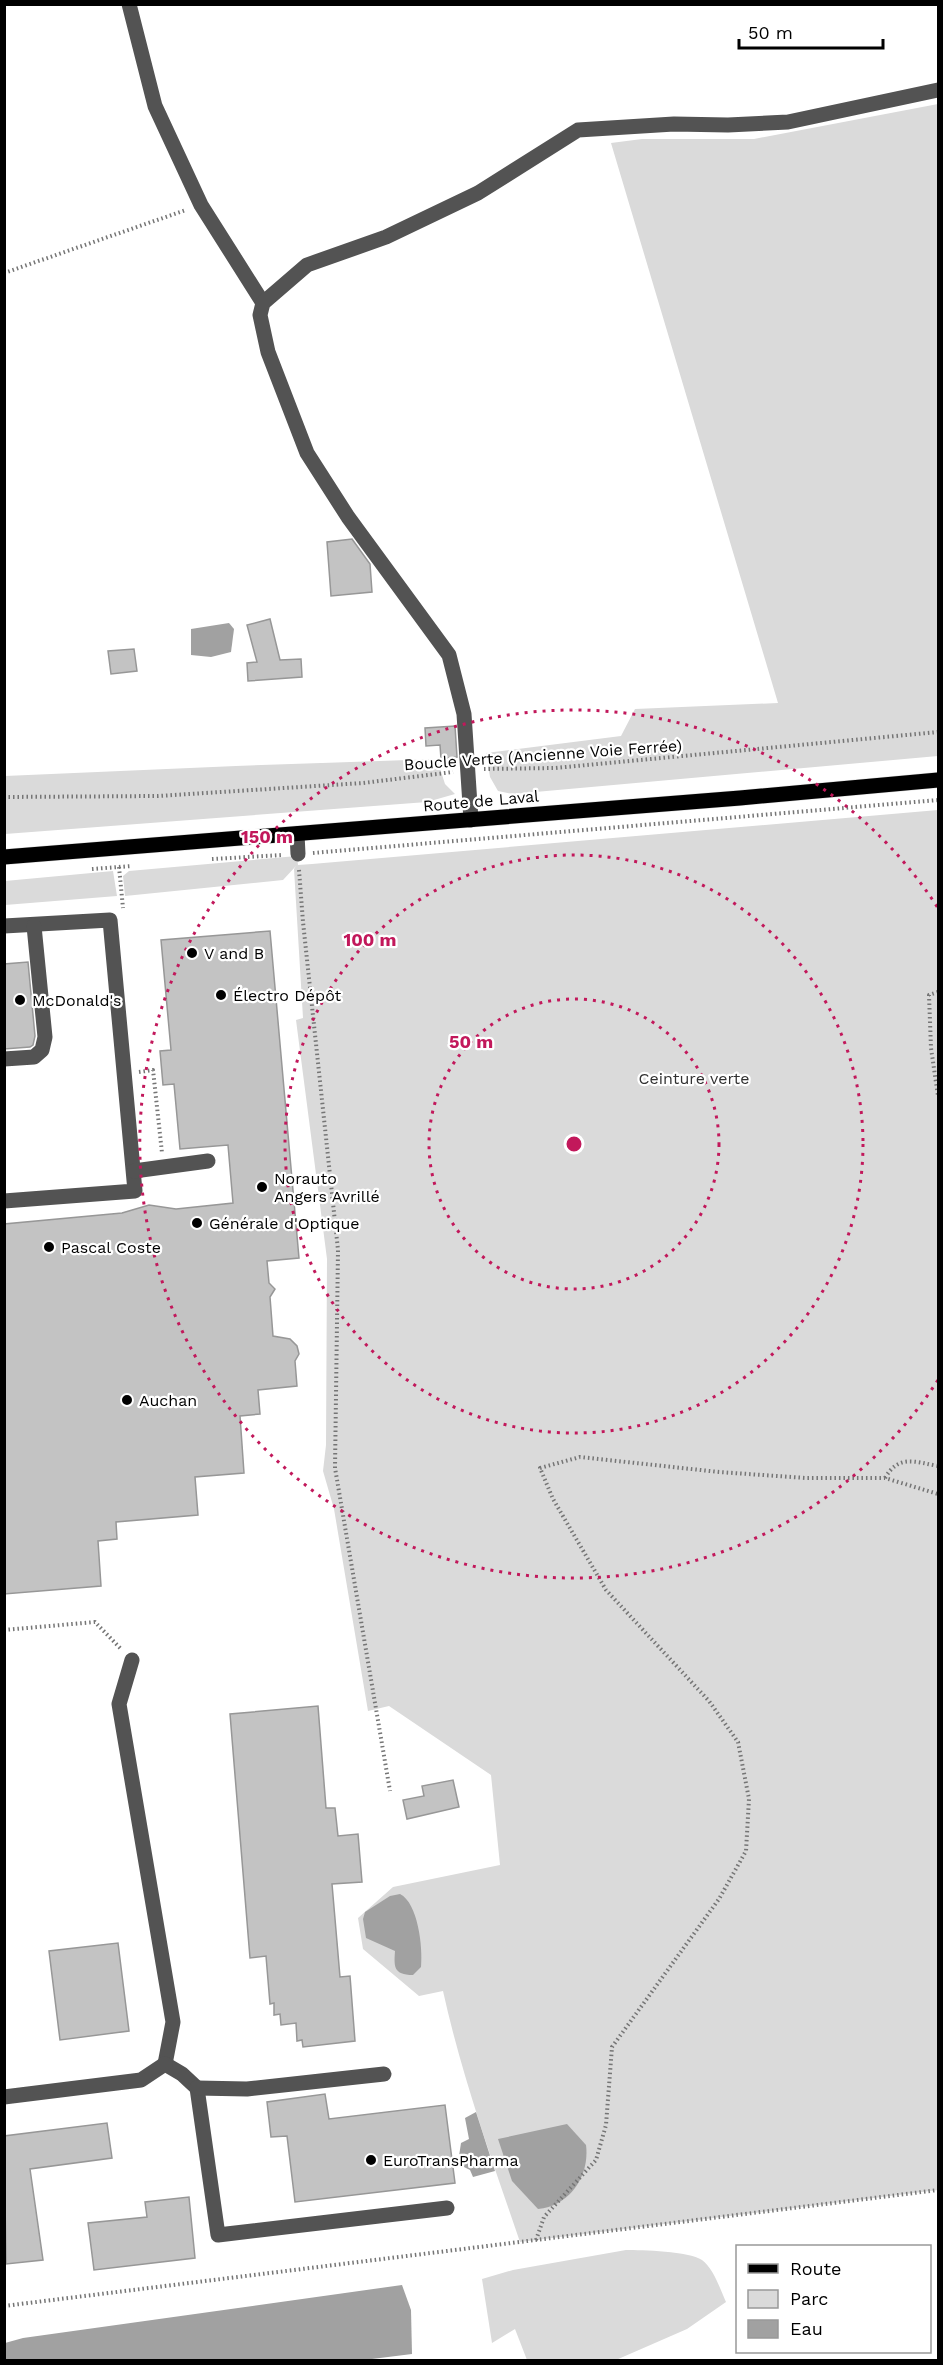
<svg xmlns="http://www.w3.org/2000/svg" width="943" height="2365" viewBox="0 0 943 2365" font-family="'Work Sans',sans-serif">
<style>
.green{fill:#dadada}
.water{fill:#a1a1a1}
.building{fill:#c3c3c3;stroke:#979797;stroke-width:1.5}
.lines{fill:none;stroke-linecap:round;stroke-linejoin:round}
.major-casing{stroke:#dbdbdb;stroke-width:16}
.path{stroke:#757575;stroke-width:4;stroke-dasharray:1.5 3;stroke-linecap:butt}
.minor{stroke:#535353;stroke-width:15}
.major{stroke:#000;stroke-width:15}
.ring{fill:none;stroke:#c2185b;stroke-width:3;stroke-dasharray:3 6}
.poi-dot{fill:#000;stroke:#fff;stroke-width:2}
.labels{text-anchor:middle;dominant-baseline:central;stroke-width:4.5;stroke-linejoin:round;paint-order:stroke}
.street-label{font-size:16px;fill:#000;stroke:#fff}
.poi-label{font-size:16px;fill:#000;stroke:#fff;text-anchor:start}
.park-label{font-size:16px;fill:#313131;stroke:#fff}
.centre{fill:#c2185b;stroke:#fff;stroke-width:3}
.ring-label{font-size:18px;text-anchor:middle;font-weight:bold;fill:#c2185b;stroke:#fff;stroke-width:4.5;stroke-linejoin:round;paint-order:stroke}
</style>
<rect width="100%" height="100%" fill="#fff"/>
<!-- green -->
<g class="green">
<polygon points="938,104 938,756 513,794 498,791 490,777 486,753 621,736 635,709 778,703 611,143 642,139 754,139"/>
<polygon points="437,759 445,784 455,794 427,802 5,834 5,776 236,766"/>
<path d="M938,810V2190L520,2242C492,2160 462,2077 443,1991L419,1996L363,1949L358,1918L393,1887L500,1865L491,1775L389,1706L368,1711L334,1509L323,1471L326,1445L327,1259L296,1020L303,1018L294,869L296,866L283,880L125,896L123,876L129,871L297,856L298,865L312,864Z"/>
<polygon points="113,871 117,896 5,905 5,881"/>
<path d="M626,2250C642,2250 689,2251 702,2260C714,2269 720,2289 726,2302L687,2329L616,2360H527L515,2329L492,2343L482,2279L513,2270Z"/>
</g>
<!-- water -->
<g class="water">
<polygon points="229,623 234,629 231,652 211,657 191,655 191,629"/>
<path d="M400,1894C418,1903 423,1947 421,1967L413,1975C393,1975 394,1966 395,1951L366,1938L363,1919L365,1912L390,1896Z"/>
<polygon points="476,2112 495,2171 473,2177 470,2170 462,2166 459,2156 461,2143 469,2139 465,2118"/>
<path d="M567,2124L586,2145C590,2175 570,2206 538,2209L512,2181L498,2139Z"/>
<polygon points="402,2285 411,2310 412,2354 364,2360 5,2360 5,2343 23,2338"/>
</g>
<!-- building -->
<g class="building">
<polygon points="352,539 370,564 372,592 331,596 327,542"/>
<polygon points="270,619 280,660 301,659 302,677 248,681 247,663 257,662 247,625"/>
<polygon points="134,649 137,671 111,674 108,651"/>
<polygon points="455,726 457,757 441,759 440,745 426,746 425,728"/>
<polygon points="270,931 299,1258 267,1261 269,1283 275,1289 270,1297 273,1336 290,1339 297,1346 299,1354 295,1361 297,1386 258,1390 260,1414 240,1416 244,1473 195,1477 198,1515 116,1522 117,1539 98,1541 101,1586 4,1594 4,1224 122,1213 149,1205 176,1209 233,1203 228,1145 180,1149 174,1084 163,1085 160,1051 171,1050 161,940"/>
<polygon points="28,962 35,1036 33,1045 30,1047 4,1049 4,964"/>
<polygon points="318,1706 326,1808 335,1808 338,1836 358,1834 362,1882 332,1884 340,1977 350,1976 355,2041 303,2047 302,2040 297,2041 296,2023 281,2025 280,2014 274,2015 274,2003 270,2004 266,1956 250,1958 230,1714"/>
<polygon points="453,1780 459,1807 407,1819 403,1800 424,1796 422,1786"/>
<polygon points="118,1943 129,2031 60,2040 49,1951"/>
<polygon points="325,2094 329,2119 445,2105 455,2183 295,2202 287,2136 271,2137 267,2102"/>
<polygon points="107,2123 112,2158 30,2169 43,2260 6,2264 4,2136"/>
<polygon points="189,2197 195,2258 94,2270 88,2223 147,2217 145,2202"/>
</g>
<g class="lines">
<!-- major casing -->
<g class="major-casing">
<polyline id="major" points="4,857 740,798 938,780"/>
</g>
<!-- path -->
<g class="path">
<polyline points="4,273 186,210"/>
<polyline points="484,769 555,768 938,732"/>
<polyline points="4,797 158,796 363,783 453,772"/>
<polyline points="313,853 938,800"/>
<polyline points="212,859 282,855"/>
<polyline points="119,867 123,908"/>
<polyline points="92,869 132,866"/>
<polyline points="299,870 303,922 338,1250 335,1468 390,1791"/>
<polyline points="938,992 929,995 931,1048 938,1096"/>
<polyline points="139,1072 153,1070 162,1153"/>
<path d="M885,1478C899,1454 915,1462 938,1466"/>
<polyline points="4,1630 95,1622 121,1649"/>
<polyline points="536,2240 544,2217 596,2160 606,2125 612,2047 719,1899 746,1851 749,1799 738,1742 709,1701 606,1590 553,1499 540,1468 580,1457 719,1472 806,1478 885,1478 938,1494"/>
<polyline points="4,2306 938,2190"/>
</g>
<!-- minor -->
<g class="minor">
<polyline points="129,4 155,106 201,205 263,303"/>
<polyline points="471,820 464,714 449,655 348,517 307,453 268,352 260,315 263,303 307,265 386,237 478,193 578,130 674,124 728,125 788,122 938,90"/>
<polyline points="297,834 298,854"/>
<polyline points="4,926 110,920 135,1191 4,1201"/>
<polyline points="4,1059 34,1057 42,1050 45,1037 34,926"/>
<polyline points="134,1171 208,1161"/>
<polyline points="132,1660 119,1704 173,2022 165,2064"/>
<polyline points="165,2064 182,2074 197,2088 218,2235 447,2208"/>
<polyline points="197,2088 247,2089 384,2074"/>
<polyline points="4,2097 141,2080 165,2064"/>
</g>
<!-- major -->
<use href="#major" class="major"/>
</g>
<!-- distance rings -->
<g class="ring">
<circle cx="574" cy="1144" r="145"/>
<circle cx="574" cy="1144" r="289"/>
<path d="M938 1380A434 434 0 1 1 938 908"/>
</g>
<!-- markers -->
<g class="poi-dot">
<circle cx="192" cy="953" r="6"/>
<circle cx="221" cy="995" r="6"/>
<circle cx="20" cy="1000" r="6"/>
<circle cx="262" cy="1187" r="6"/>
<circle cx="197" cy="1223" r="6"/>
<circle cx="49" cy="1247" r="6"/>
<circle cx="127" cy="1400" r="6"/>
<circle cx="371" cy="2160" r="6"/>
</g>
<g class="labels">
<!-- street labels -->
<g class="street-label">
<text transform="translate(543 755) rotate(-4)">Boucle Verte (Ancienne Voie Ferrée)</text>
<text transform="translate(481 801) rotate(-5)">Route de Laval</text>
</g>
<!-- poi labels -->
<g class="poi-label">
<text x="204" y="953">V and B</text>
<text x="233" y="995">Électro Dépôt</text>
<text x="32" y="1000">McDonald's</text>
<text x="274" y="1178">Norauto<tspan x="274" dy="18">Angers Avrillé</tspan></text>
<text x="209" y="1223">Générale d'Optique</text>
<text x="61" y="1247">Pascal Coste</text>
<text x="139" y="1400">Auchan</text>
<text x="383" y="2160">EuroTransPharma</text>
</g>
<!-- park labels -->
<g class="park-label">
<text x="694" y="1078">Ceinture verte</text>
</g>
</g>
<circle cx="574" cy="1144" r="9" class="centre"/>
<g class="ring-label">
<text x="267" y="843">150 m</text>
<text x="370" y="946">100 m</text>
<text x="471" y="1048">50 m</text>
</g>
<!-- border -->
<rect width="943" height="2365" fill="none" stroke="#000000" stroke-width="12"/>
<!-- legend -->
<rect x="736" y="2245" width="195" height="108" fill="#ffffff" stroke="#999999" stroke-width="1.5"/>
<rect x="748" y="2264" width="30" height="9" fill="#000000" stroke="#999999" stroke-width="1.5"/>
<text x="790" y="2275" font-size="18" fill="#000000">Route</text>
<rect x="748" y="2290" width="30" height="18" fill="#dadada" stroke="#999999" stroke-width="1.5"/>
<text x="790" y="2305" font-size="18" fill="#000000">Parc</text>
<rect x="748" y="2320" width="30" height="18" fill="#a1a1a1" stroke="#999999" stroke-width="1.5"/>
<text x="790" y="2335" font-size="18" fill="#000000">Eau</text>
<!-- scale -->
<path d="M739 39v9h144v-9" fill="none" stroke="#000000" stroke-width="3"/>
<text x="748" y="39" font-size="18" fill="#000000" stroke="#ffffff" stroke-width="4.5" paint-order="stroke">50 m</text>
</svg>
